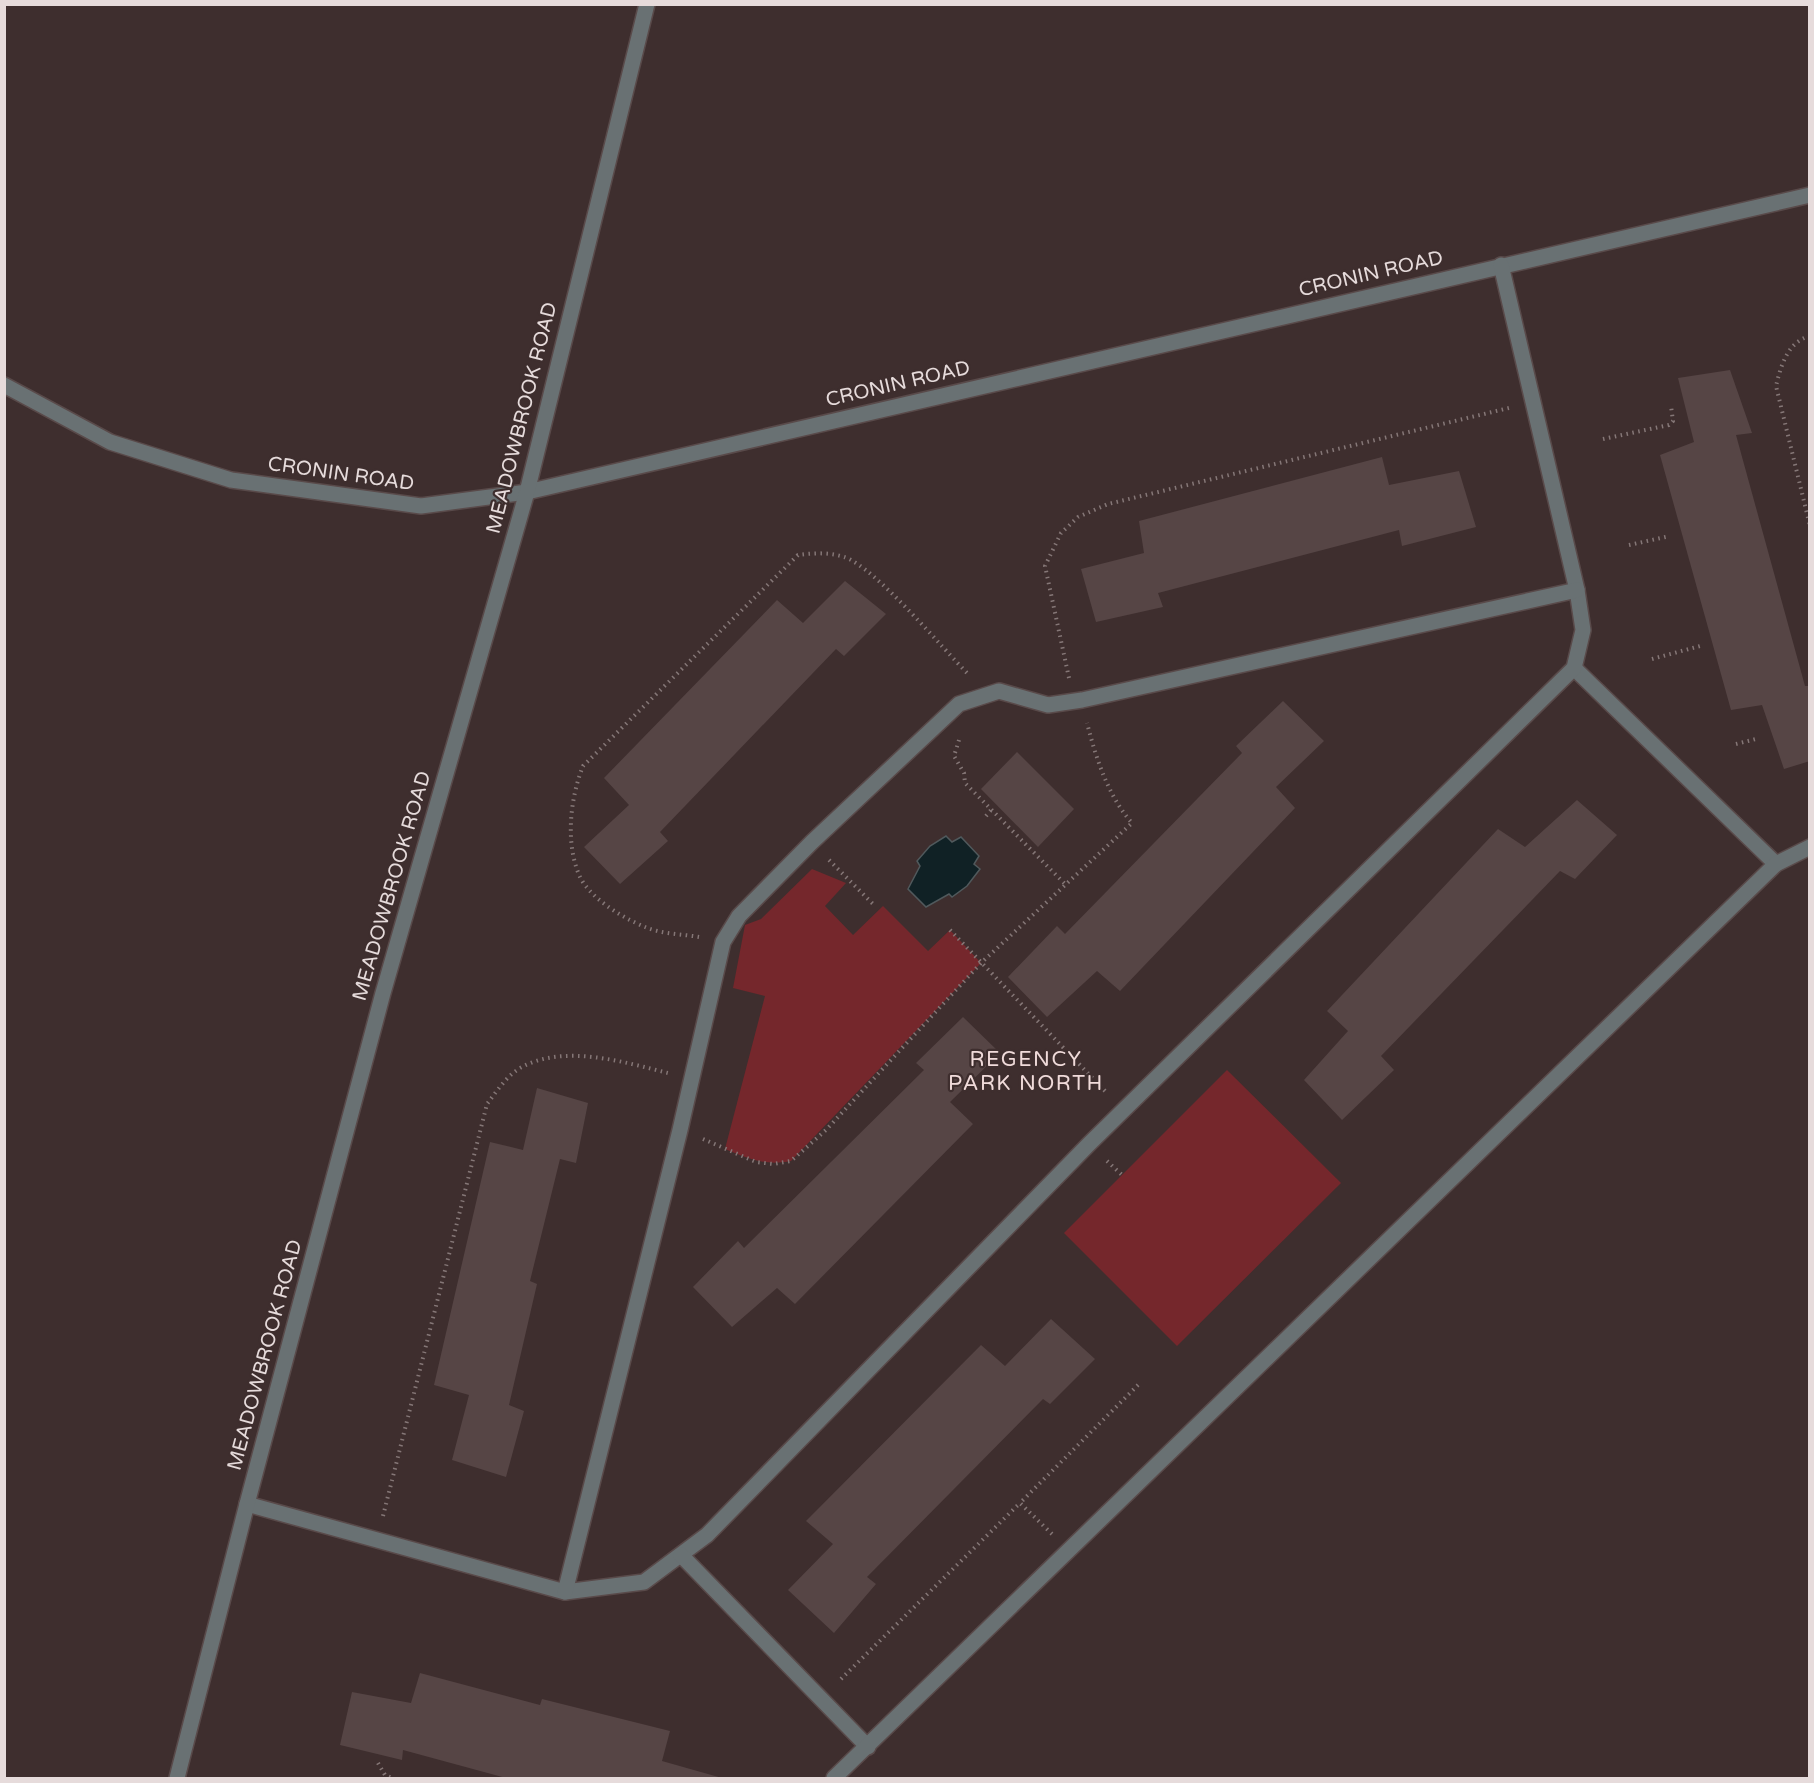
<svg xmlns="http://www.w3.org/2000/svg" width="1814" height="1783" viewBox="0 0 1814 1783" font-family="'Varela Round',sans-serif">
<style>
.green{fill:#75272c}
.water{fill:#102125;stroke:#50595c;stroke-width:1.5}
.building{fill:#564545}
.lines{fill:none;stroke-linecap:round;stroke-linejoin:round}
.minor-casing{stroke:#594a4a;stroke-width:18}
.path{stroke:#857777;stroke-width:4;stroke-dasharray:1.5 4.5;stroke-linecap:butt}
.minor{stroke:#697173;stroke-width:15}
.labels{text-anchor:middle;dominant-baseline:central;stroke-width:4.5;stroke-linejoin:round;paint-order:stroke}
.street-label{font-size:20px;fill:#e6dbdb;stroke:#3e2e2e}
.neighbourhood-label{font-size:21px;letter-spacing:1.5px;fill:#f0dbda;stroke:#3e2e2e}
</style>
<rect width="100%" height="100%" fill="#3e2e2e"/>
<!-- green -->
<g class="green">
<path d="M812,869L846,883L825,906L853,935L883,906L928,951L950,930L981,963L791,1161C765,1166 749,1159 725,1149L765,996L733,988L745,925L761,919Z"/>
<polygon points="1227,1070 1341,1183 1177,1346 1064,1233"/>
</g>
<!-- water -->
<polygon class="water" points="946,836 952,842 961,837 979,856 974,864 980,869 967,886 952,897 949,894 926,907 908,889 920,866 917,861 930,846"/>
<!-- building -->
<g class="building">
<polygon points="1730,370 1752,433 1736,435 1805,686 1810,686 1810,761 1784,769 1762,705 1731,710 1660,455 1694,442 1678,378"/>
<polygon points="1382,457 1389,485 1459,471 1476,527 1402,546 1399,530 1158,593 1163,607 1096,622 1081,569 1144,553 1139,521"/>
<polygon points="845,581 886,614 844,656 836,649 660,832 668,841 620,884 584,847 629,805 604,778 777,600 803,623"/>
<polygon points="1283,701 1324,741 1276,787 1295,808 1120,991 1097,971 1047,1017 1008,977 1057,926 1065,934 1242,753 1236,746"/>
<polygon points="1017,752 1074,809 1038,847 981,789"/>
<polygon points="1577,800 1617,835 1575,879 1560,871 1381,1056 1394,1070 1342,1120 1304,1080 1348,1031 1327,1011 1498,829 1525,847"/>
<polygon points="963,1017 1000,1053 950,1102 973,1124 795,1304 777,1288 732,1327 693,1287 738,1241 744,1248 924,1070 916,1063"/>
<polygon points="537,1088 588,1103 576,1163 560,1159 530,1281 537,1284 509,1405 524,1411 506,1477 452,1460 469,1395 434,1385 490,1142 523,1150"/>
<polygon points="1051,1319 1095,1359 1050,1404 1043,1399 867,1577 876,1584 834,1633 788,1590 833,1544 806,1521 981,1345 1005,1366"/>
<polygon points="420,1673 540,1705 542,1699 670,1731 662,1761 722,1778 506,1778 403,1750 402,1760 340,1745 352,1692 411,1703"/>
</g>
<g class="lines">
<!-- minor casing -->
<g class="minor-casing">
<g id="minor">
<polyline points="4,385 110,442 231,480 421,506 527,492 1810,195"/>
<polyline points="1574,668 1776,864"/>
<polyline points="247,1504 565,1592 644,1582 707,1535 1089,1144 1574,668 1583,630 1577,590 1501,265"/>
<polyline points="681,1555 868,1747"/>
<polyline points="565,1592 680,1130 723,942 739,916 812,842 959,704 999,691 1048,705 1082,700 1577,590"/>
<polyline points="177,1778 247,1504 383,993 527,492 647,4"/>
<polyline points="834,1778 1776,864 1810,847"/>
</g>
</g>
<!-- path -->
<g class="path">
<path d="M1810,336C1787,342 1781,366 1776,386L1810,526"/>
<polyline points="1603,439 1669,425 1673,421 1671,406"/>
<polyline points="1629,545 1670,536"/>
<polyline points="1652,659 1700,646"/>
<polyline points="1069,678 1045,566 1061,533 1078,517 1108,504 1509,408"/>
<polyline points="959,740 954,756 964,773 965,783 1065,884"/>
<polyline points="1736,744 1756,739"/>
<polyline points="986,816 991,810"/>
<polyline points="829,860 874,905"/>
<polyline points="950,930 1106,1092"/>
<path d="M699,937C682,934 661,934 645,927C623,918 591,899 580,877C565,844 570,799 583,766L798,555C813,553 829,552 844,557C874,566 943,649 969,675"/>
<path d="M703,1139L756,1162L773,1164L791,1161L826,1130L981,963L1132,823C1108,796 1096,758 1087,723"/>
<polyline points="1107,1161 1122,1175"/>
<path d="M383,1516L487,1104C497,1091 507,1075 522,1067C565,1044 624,1062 668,1073"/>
<polyline points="1052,1534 1020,1503 1140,1383"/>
<polyline points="841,1679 1020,1503"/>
<polyline points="378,1763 385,1775 392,1778"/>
</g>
<!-- minor -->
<use href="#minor" class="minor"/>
</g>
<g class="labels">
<!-- street labels -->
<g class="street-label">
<text transform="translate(1371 274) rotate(-13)">CRONIN ROAD</text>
<text transform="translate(898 384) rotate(-13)">CRONIN ROAD</text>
<text transform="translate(522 418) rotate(-76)">MEADOWBROOK ROAD</text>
<text transform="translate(341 474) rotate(8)">CRONIN ROAD</text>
<text transform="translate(392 886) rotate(-74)">MEADOWBROOK ROAD</text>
<text transform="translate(265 1355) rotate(-75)">MEADOWBROOK ROAD</text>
</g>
<!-- neighbourhood labels -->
<g class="neighbourhood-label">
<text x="1026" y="1059">REGENCY<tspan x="1026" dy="24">PARK NORTH</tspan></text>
</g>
</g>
<!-- border -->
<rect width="1814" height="1783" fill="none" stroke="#e6dbdb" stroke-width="12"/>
</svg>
